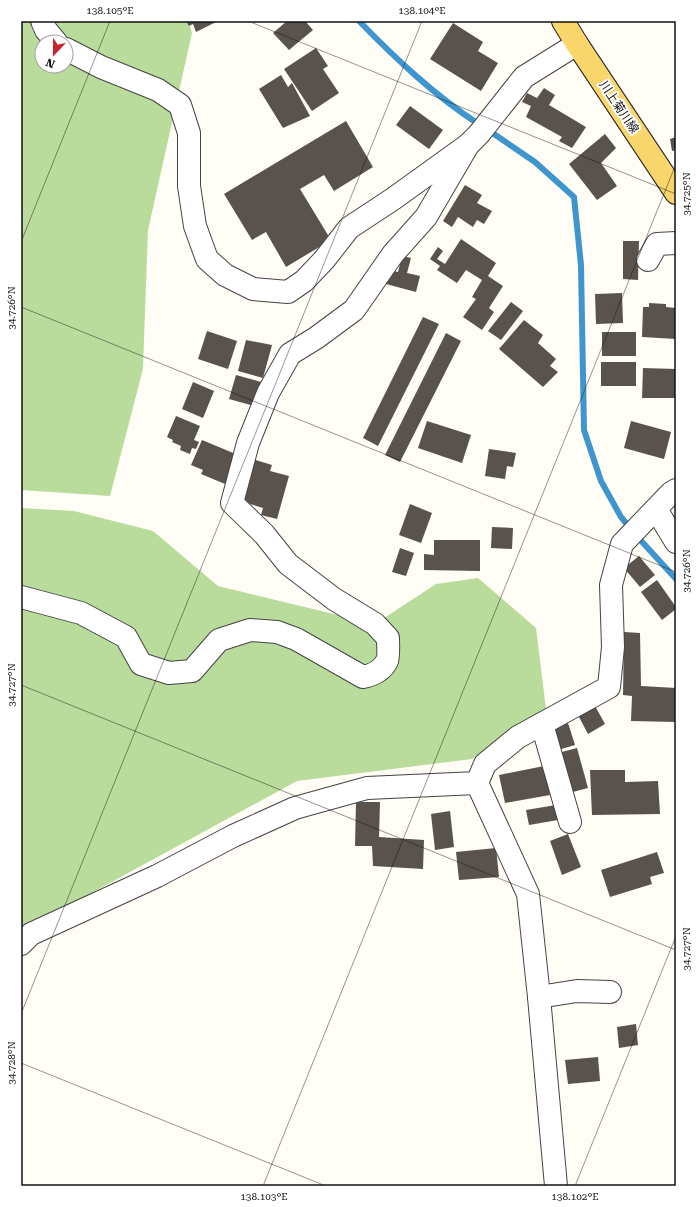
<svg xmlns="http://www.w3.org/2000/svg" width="697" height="1207" viewBox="0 0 697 1207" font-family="'Roboto Serif','Noto Sans JP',serif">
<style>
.forest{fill:#b9dc9c;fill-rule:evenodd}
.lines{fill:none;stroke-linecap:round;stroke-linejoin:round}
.stream{stroke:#3f96cf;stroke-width:6}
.building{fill:#5a524d}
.minor-casing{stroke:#444;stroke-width:24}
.major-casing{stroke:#222;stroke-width:24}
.minor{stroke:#fff;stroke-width:22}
.major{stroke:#f9d66b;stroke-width:22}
.ticks{fill:none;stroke:#111;stroke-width:1;stroke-opacity:0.45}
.labels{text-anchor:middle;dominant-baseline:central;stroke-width:4;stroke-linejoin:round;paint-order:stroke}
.street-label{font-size:12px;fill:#111;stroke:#fff}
.neatline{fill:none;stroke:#111;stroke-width:1.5}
.ticks-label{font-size:10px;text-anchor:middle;fill:#111}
</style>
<rect width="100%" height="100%" fill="#fffdf5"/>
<!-- forest -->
<g class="forest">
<path d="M21,21H188L192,33L148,230L143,369L110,496L21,490ZM42,42H66V66H42Z"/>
<polygon points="21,508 74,511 153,531 218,586 375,624 436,584 478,578 536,628 546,709 472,759 297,781 86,896 21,928"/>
</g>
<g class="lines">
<!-- stream -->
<g class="stream">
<path d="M359,21C396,59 435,96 480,125"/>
<polyline points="488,130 535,162 574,197 581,265 584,430 601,481 621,517 634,533 676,579"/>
</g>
</g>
<!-- building -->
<g class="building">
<polygon points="186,21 218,21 196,32 193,24 189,26"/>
<polygon points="287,21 305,21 313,30 289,50 273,33"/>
<polygon points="453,23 483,42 478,51 498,63 481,91 430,59"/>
<polygon points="316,48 328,66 323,69 339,93 312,111 284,69"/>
<polygon points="281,75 288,87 292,83 310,116 283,128 259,89"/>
<polygon points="544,88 555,95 549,105 586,127 572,148 559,141 562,137 526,117 531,106 522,102 527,93 537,98"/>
<polygon points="410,106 443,130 429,149 396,125"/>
<polygon points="346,121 373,167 334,191 324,175 300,189 331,240 286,267 266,232 252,240 224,194"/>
<polygon points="605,134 616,148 601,163 617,186 597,200 569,164"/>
<polygon points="676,137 676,150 672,151 670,139"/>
<polygon points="465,185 482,195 477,203 492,211 484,224 477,220 473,227 458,217 452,227 443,221"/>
<polygon points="461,239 496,263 488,276 503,286 489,308 494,312 482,330 463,317 476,299 472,297 482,280 466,270 457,283 437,270 440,266 430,259 438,247 443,251 437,259 445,264"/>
<polygon points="623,241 639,241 638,280 623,279"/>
<polygon points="402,256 411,258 407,273 420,276 416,292 386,284 390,270 398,272"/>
<polygon points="622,293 623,323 596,324 595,294"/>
<polygon points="511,302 523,311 501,340 488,331"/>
<polygon points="649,303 666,304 666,307 676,308 676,339 642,337 643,307 649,307"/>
<polygon points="423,317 439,324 378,446 363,438"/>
<polygon points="524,320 543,335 538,343 556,359 550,366 558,372 543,387 499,349"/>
<polygon points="207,331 237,341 228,369 198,359"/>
<rect x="602" y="332" width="34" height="24"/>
<polygon points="446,333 461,341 400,462 385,455"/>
<polygon points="246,340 272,345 263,378 238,371"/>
<rect x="601" y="362" width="35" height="24"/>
<polygon points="643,368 676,369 676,398 642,398"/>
<polygon points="236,375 261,382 254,406 229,399"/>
<polygon points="193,382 214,391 203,418 182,409"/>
<polygon points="176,416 200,426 194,440 199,442 196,449 192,448 190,454 180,450 181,446 172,442 173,440 167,437"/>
<polygon points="427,421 471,435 462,463 418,448"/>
<polygon points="631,421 671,432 664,459 624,448"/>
<polygon points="202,440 238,455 225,484 201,474 203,470 191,465"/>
<polygon points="489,449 516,453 513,467 507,466 505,479 485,476"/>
<polygon points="252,459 272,465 270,471 289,476 277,519 261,515 263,508 240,501"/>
<polygon points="410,504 432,513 421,543 399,535"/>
<polygon points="492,527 513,528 512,549 491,548"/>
<polygon points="434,540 480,540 480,571 424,570 424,554 434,555"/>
<polygon points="400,548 414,553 406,576 392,572"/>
<polygon points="639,556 655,575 640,587 624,568"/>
<polygon points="657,580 676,607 676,609 662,620 641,592"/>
<polygon points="624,632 640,633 641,686 676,688 676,722 631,721 632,696 623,695"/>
<polygon points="595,706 605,724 588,734 578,715"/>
<polygon points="568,723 575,745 558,750 551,729"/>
<polygon points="577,748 588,788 569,793 558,753"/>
<polygon points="544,766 550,795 505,803 499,775"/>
<polygon points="590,770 625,770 625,782 658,781 660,814 592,815"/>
<polygon points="356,802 380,802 379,837 424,840 423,869 373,866 372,846 355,846"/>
<polygon points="556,805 558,820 529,825 526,810"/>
<polygon points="450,811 454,847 435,850 431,814"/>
<polygon points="568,834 581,867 562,875 550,841"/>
<polygon points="496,848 499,877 459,880 456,852"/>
<polygon points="657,852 664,873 650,877 652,884 610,897 601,870"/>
<polygon points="636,1024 638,1045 619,1048 617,1027"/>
<polygon points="598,1057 600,1081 568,1084 565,1060"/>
</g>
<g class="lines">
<!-- minor casing -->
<g class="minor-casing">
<g id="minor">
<polyline points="42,21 46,30 56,42"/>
<polyline points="66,49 101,67 158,90 180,105 189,133 189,186 195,226 207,259 225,275 253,289 288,292 304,281 324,260 349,228 393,199 468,145 479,134 524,77 577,44"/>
<polyline points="648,260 657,244 676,243"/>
<polyline points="656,509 676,542"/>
<path d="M21,597L81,613L126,637L141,664L169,673L192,671L219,640L250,630L277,632L296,639L363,677C373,675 382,671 387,661C389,657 388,643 388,638L375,624L334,599L288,564L264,534L232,503L248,443L268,393L290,354L316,338L354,310L393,254L426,217L468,145"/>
<polyline points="542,724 570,822"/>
<polyline points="477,783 528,894 539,997 556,1186"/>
<polyline points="21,944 31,934 157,876 233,836 295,808 367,788 477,783 485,764 518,737 609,687 613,647 611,585 622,544 671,493 676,490"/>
<polyline points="539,997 577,991 610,992"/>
</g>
</g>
<!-- major casing -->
<g class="major-casing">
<polyline id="major" points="563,21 577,44 676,193"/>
</g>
<!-- minor -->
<use href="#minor" class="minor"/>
<!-- major -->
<use href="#major" class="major"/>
</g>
<!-- ticks -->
<path class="ticks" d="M248,21L676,194M21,242L110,21M21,307L676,572M21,685L676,950M21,1014L422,21M21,1063L326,1186M263,1186L676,164M575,1186L676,936"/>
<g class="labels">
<!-- street labels -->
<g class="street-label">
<text transform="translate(619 107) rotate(56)">川上菊川線</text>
</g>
</g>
<!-- border -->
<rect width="697" height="1207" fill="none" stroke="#ffffff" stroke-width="44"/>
<!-- north arrow -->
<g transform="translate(54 54) rotate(202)"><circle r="19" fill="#ffffff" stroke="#a0a0a0"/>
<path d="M0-3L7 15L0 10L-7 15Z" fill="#c4262e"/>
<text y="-6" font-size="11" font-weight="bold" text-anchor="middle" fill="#111111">N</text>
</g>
<rect x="22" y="22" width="653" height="1163" class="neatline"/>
<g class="ticks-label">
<text x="110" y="14">138.105°E</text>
<text x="422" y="14">138.104°E</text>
<text transform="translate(686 194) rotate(-90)" y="4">34.725°N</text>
<text transform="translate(11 308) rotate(-90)" y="4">34.726°N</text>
<text transform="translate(686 571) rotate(-90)" y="4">34.726°N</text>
<text transform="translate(11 685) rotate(-90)" y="4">34.727°N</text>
<text transform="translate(686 949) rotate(-90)" y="4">34.727°N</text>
<text transform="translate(11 1063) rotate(-90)" y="4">34.728°N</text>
<text x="264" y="1200">138.103°E</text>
<text x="575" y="1200">138.102°E</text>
</g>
</svg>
